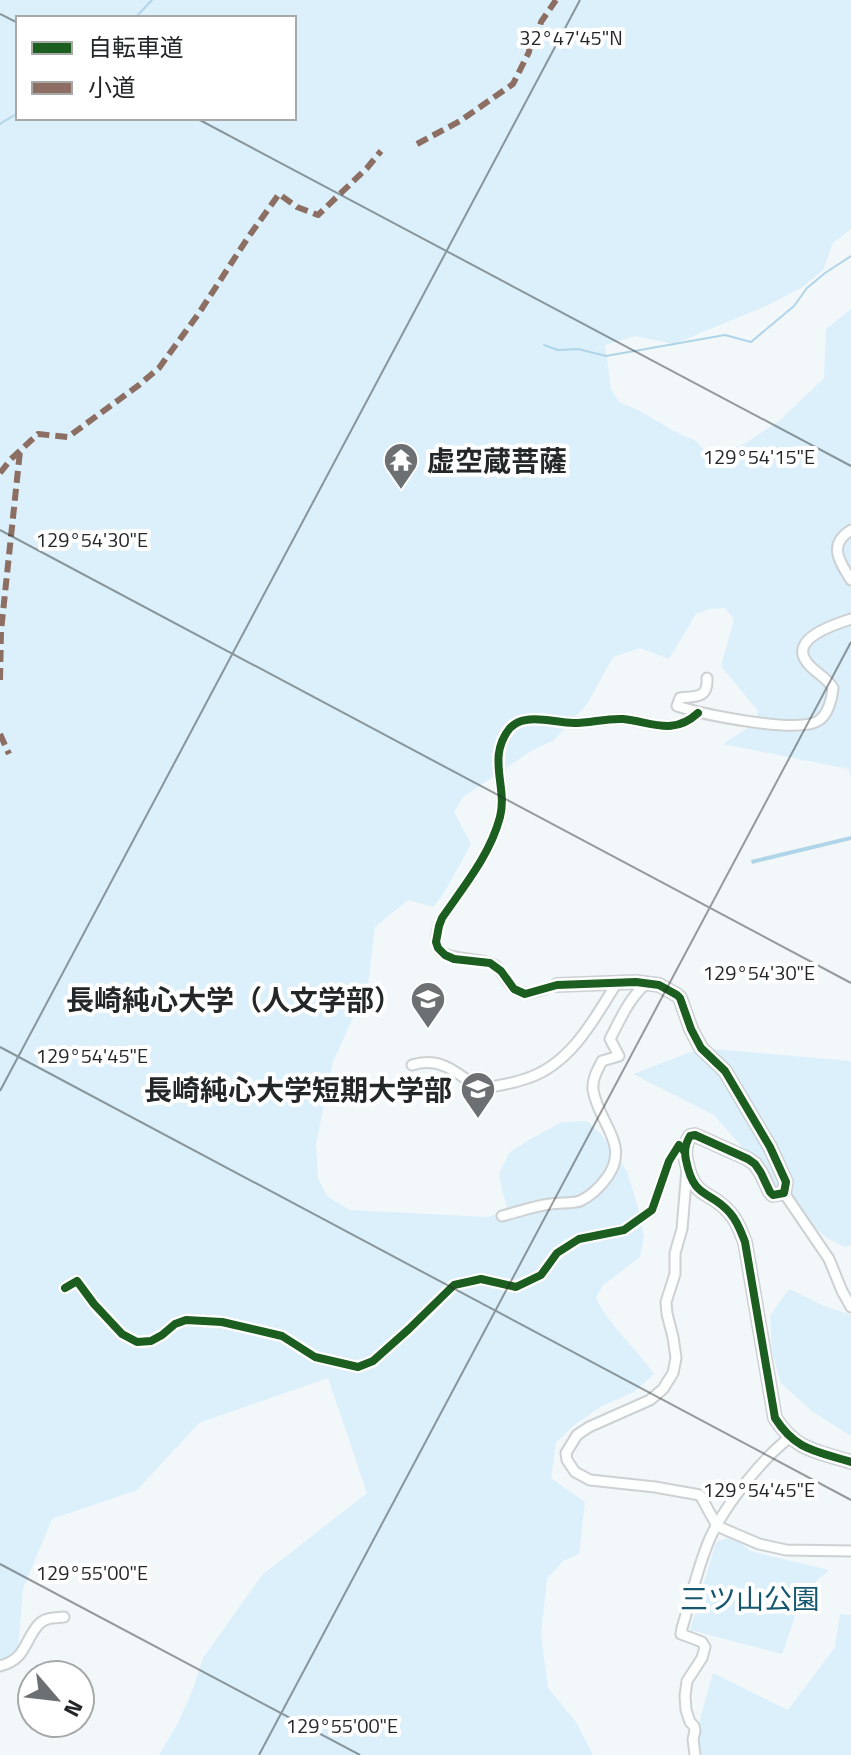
<svg xmlns="http://www.w3.org/2000/svg" width="851" height="1755" viewBox="0 0 851 1755" font-family="'Titillium Web','Noto Sans JP',sans-serif">
<style>
.green{fill:#dbf0fb;fill-rule:evenodd}
.water{fill:#b0d5e8}
.lines{fill:none;stroke-linecap:round;stroke-linejoin:round}
.stream{stroke:#b0d5e8;stroke-width:2}
.minor-casing{stroke:#cdd1d3;stroke-width:13}
.tertiary-casing{stroke:#cdd1d3;stroke-width:16}
.minor{stroke:#fdfefe;stroke-width:9}
.tertiary{stroke:#fdfefe;stroke-width:12}
.quiet{stroke:#8d6e63;stroke-width:6;stroke-dasharray:12 6;stroke-linecap:butt}
.cycleway-casing{stroke:#fff;stroke-width:13}
.cycleway{stroke:#1b5e20;stroke-width:8}
.ticks{fill:none;stroke:#242728;stroke-width:2;stroke-opacity:0.45}
.labels{text-anchor:middle;dominant-baseline:central;stroke-width:8;stroke-linejoin:round;paint-order:stroke}
.poi-label{font-size:28px;font-weight:bold;fill:#242728;stroke:#fff;text-anchor:end}
.park-label{font-size:28px;fill:#165770;stroke:#fff}
.ticks-label{font-size:20px;text-anchor:middle;fill:#242728;stroke:#fff;stroke-width:8;stroke-linejoin:round;paint-order:stroke}
</style>
<rect width="100%" height="100%" fill="#f2f7fa"/>
<!-- green -->
<g class="green">
<path d="M0,0H851V229L833,243L823,270L801,288L766,306L674,344L635,336L605,345L611,389L619,402L638,410L674,431L696,441L712,458L746,443L780,420L824,378L826,329L851,309V780L849,769L723,744L755,723L758,711L721,666L734,619L725,608L710,609L696,614L669,659L640,648L613,657L587,704L554,740L531,751L463,797L454,812L471,844L444,893L433,907L408,900L375,927L368,984L333,1062L316,1144L318,1179L328,1197L350,1210L488,1217L508,1210L502,1190L499,1174L509,1153L527,1141L562,1122L587,1121L601,1134L627,1171L639,1211L644,1236L640,1257L602,1286L596,1298C610,1326 636,1348 654,1374L634,1392L602,1406L573,1426L556,1443L551,1478L585,1502L579,1554L563,1561L547,1579L541,1635L548,1688L576,1722L593,1755H159L178,1723L193,1689L203,1658L262,1575L367,1493L328,1378L199,1423L137,1490L52,1519L23,1589L18,1648L0,1664ZM18,18H294V118H18Z"/>
<polygon points="701,1048 851,1061 851,1245 845,1247 827,1238 782,1199 757,1164 714,1115 633,1074"/>
<polygon points="789,1289 824,1306 851,1315 851,1436 813,1412 781,1383 772,1352 770,1316"/>
<polygon points="732,1536 750,1551 829,1570 803,1593 782,1654 690,1630 716,1542"/>
<polygon points="840,1614 851,1615 851,1755 692,1755 701,1715 713,1673 788,1710 835,1647"/>
</g>
<!-- water -->
<polygon class="water" points="851,836 851,840 752,864 751,860"/>
<g class="lines">
<!-- stream -->
<g class="stream">
<polyline points="135,18 152,0"/>
<polyline points="0,124 18,113"/>
<polyline points="544,345 558,350 578,349 606,356 725,335 751,342 794,306 807,288 825,273 851,256"/>
</g>
<!-- minor casing -->
<g class="minor-casing">
<g id="minor">
<path d="M851,530C827,545 840,562 851,580"/>
<path d="M707,678C708,699 696,696 680,698L677,706C702,714 796,734 818,721C828,715 832,699 833,688C827,677 813,672 806,661C790,638 836,624 851,619"/>
<path d="M557,985C548,987 536,993 527,993C507,994 506,968 490,963C461,954 421,966 442,918C464,886 490,855 500,817C508,787 486,757 510,728C514,724 519,721 526,720C541,717 558,723 574,723C590,723 607,718 623,719C652,722 673,736 698,713"/>
<path d="M412,1065C440,1056 458,1073 479,1089C495,1086 512,1084 528,1078C570,1064 594,1020 616,984"/>
<polyline points="687,1169 682,1229 675,1253 675,1274 666,1302 667,1314 673,1337 676,1358 673,1373 663,1389 650,1400 589,1427 577,1435 566,1453 567,1460 575,1472 590,1480 655,1487 700,1495 717,1526 759,1544 786,1550 851,1551"/>
<polyline points="784,1193 829,1259 842,1291 851,1307"/>
<path d="M502,1216C518,1212 534,1206 550,1204C560,1202 571,1204 580,1201C591,1196 601,1186 608,1176C630,1144 598,1122 593,1090C592,1079 597,1071 602,1061L619,1056L610,1039C620,1020 629,998 646,984"/>
<polyline points="65,1288 77,1281 94,1304 122,1334 137,1342 151,1341 162,1335 175,1324 186,1320 222,1322 282,1336 315,1357 358,1367 373,1361 409,1329 454,1285 481,1279 516,1287 541,1275 557,1253 579,1239 624,1230 652,1210 669,1161 679,1145 684,1151"/>
<path d="M0,1666C27,1659 24,1640 39,1624C46,1617 55,1618 64,1617"/>
<path d="M695,1755L693,1739L695,1731L694,1726L690,1722L686,1710L685,1696L687,1681L702,1658L705,1647L702,1642L681,1634L682,1628C691,1599 699,1560 712,1534C727,1503 762,1459 789,1438"/>
</g>
</g>
<!-- tertiary casing -->
<g class="tertiary-casing">
<path id="tertiary" d="M557,985L636,982L659,985L677,995L680,998L691,1029L701,1048L725,1071L770,1147L786,1182L784,1193L773,1195L770,1192L761,1173L755,1164L748,1159L695,1135L690,1136C685,1144 684,1151 686,1160C694,1201 710,1189 730,1213C738,1222 741,1232 745,1242L775,1418C796,1451 817,1451 851,1462"/>
</g>
<!-- minor -->
<use href="#minor" class="minor"/>
<!-- tertiary -->
<use href="#tertiary" class="tertiary"/>
<!-- quiet -->
<g class="quiet">
<polyline points="417,144 460,121 513,84 529,52 530,44 537,37 541,22 556,0"/>
<polyline points="0,473 11,459 38,434 68,437 139,385 159,368 199,313 247,239 279,194 297,207 318,215 367,168 381,151"/>
<polyline points="0,680 1,631 20,451"/>
<polyline points="0,734 9,754"/>
</g>
<!-- cycleway casing -->
<g class="cycleway-casing">
<g id="cycleway">
<path d="M698,713C673,736 652,722 623,719C607,718 590,723 574,723C558,723 541,717 526,720C519,721 514,724 510,728C486,757 508,787 500,817C490,855 464,886 442,918L439,926L436,942L438,948L445,955L454,959L490,963L501,971L514,989L525,994L557,985L636,982L659,985L677,995L680,998L691,1029L701,1048L725,1071L770,1147L786,1182L784,1193L773,1195L770,1192L761,1173L755,1164L748,1159L695,1135L690,1136C685,1144 684,1151 686,1160C694,1201 710,1189 730,1213C738,1222 741,1232 745,1242L775,1418C796,1451 817,1451 851,1462"/>
<polyline points="65,1288 77,1281 94,1304 122,1334 137,1342 151,1341 162,1335 175,1324 186,1320 222,1322 282,1336 315,1357 358,1367 373,1361 409,1329 454,1285 481,1279 516,1287 541,1275 557,1253 579,1239 624,1230 652,1210 669,1161 679,1145 684,1151"/>
</g>
</g>
<!-- cycleway -->
<use href="#cycleway" class="cycleway"/>
</g>
<!-- ticks -->
<path class="ticks" d="M0,14L18,23M196,118L851,466M0,530L851,983M0,1047L851,1500M0,1091L580,0M0,1564L360,1755M259,1755L851,642"/>
<!-- icons -->
<defs>
<g id="temple-pin" transform="scale(1.8)"><path d="M0 17L-7.5 6A9.5 9.5 0 1 1 7.5 6Z" fill="#6c7072" stroke="#fff"/><path d="M0-6L5-2H3V0L6.5 2.5H4V6H1.5V3h-3V6H-4V2.5H-6.5L-3 0V-2H-5Z" fill="#fff"/></g>
<g id="university-pin" transform="scale(1.8)"><path d="M0 17L-7.5 6A9.5 9.5 0 1 1 7.5 6Z" fill="#6c7072" stroke="#fff"/><path d="M0-5L7-2L0 1L-7-2ZM-4 1L0 2.5L4 1V4Q0 6-4 4Z" fill="#fff"/></g>
</defs>
<g fill-rule="evenodd">
<use href="#temple-pin" x="401" y="460"/>
<use href="#university-pin" x="428" y="999"/>
<use href="#university-pin" x="478" y="1089"/>
</g>
<g class="labels">
<!-- poi labels -->
<g class="poi-label">
<text x="427" y="460" text-anchor="start">虚空蔵菩薩</text>
<text x="402" y="999">長崎純心大学（人文学部）</text>
<text x="452" y="1089">長崎純心大学短期大学部</text>
</g>
<!-- park labels -->
<g class="park-label">
<text x="750" y="1598">三ツ山公園</text>
</g>
</g>
<g class="ticks-label">
<text x="571" y="45">32°47'45"N</text>
<text x="759" y="464">129°54'15"E</text>
<text x="92" y="547">129°54'30"E</text>
<text x="759" y="980">129°54'30"E</text>
<text x="92" y="1063">129°54'45"E</text>
<text x="759" y="1497">129°54'45"E</text>
<text x="92" y="1580">129°55'00"E</text>
<text x="342" y="1733">129°55'00"E</text>
</g>
<!-- legend -->
<rect x="16" y="16" width="280" height="104" fill="#ffffff" stroke="#a7a9a9" stroke-width="2"/>
<rect x="32" y="42" width="40" height="12" fill="#1b5e20" stroke="#a7a9a9" stroke-width="2"/>
<text x="88" y="56" font-size="24" fill="#242728">自転車道</text>
<rect x="32" y="82" width="40" height="12" fill="#8d6e63" stroke="#a7a9a9" stroke-width="2"/>
<text x="88" y="96" font-size="24" fill="#242728">小道</text>
<!-- north arrow -->
<g transform="translate(56 1699) rotate(118)"><circle r="38" fill="#ffffff" stroke="#a7a9a9" stroke-width="2"/>
<path d="M0-6L14 30L0 20L-14 30Z" fill="#6c7072"/>
<text y="-12" font-size="22" font-weight="bold" text-anchor="middle" fill="#242728">N</text>
</g>
</svg>
